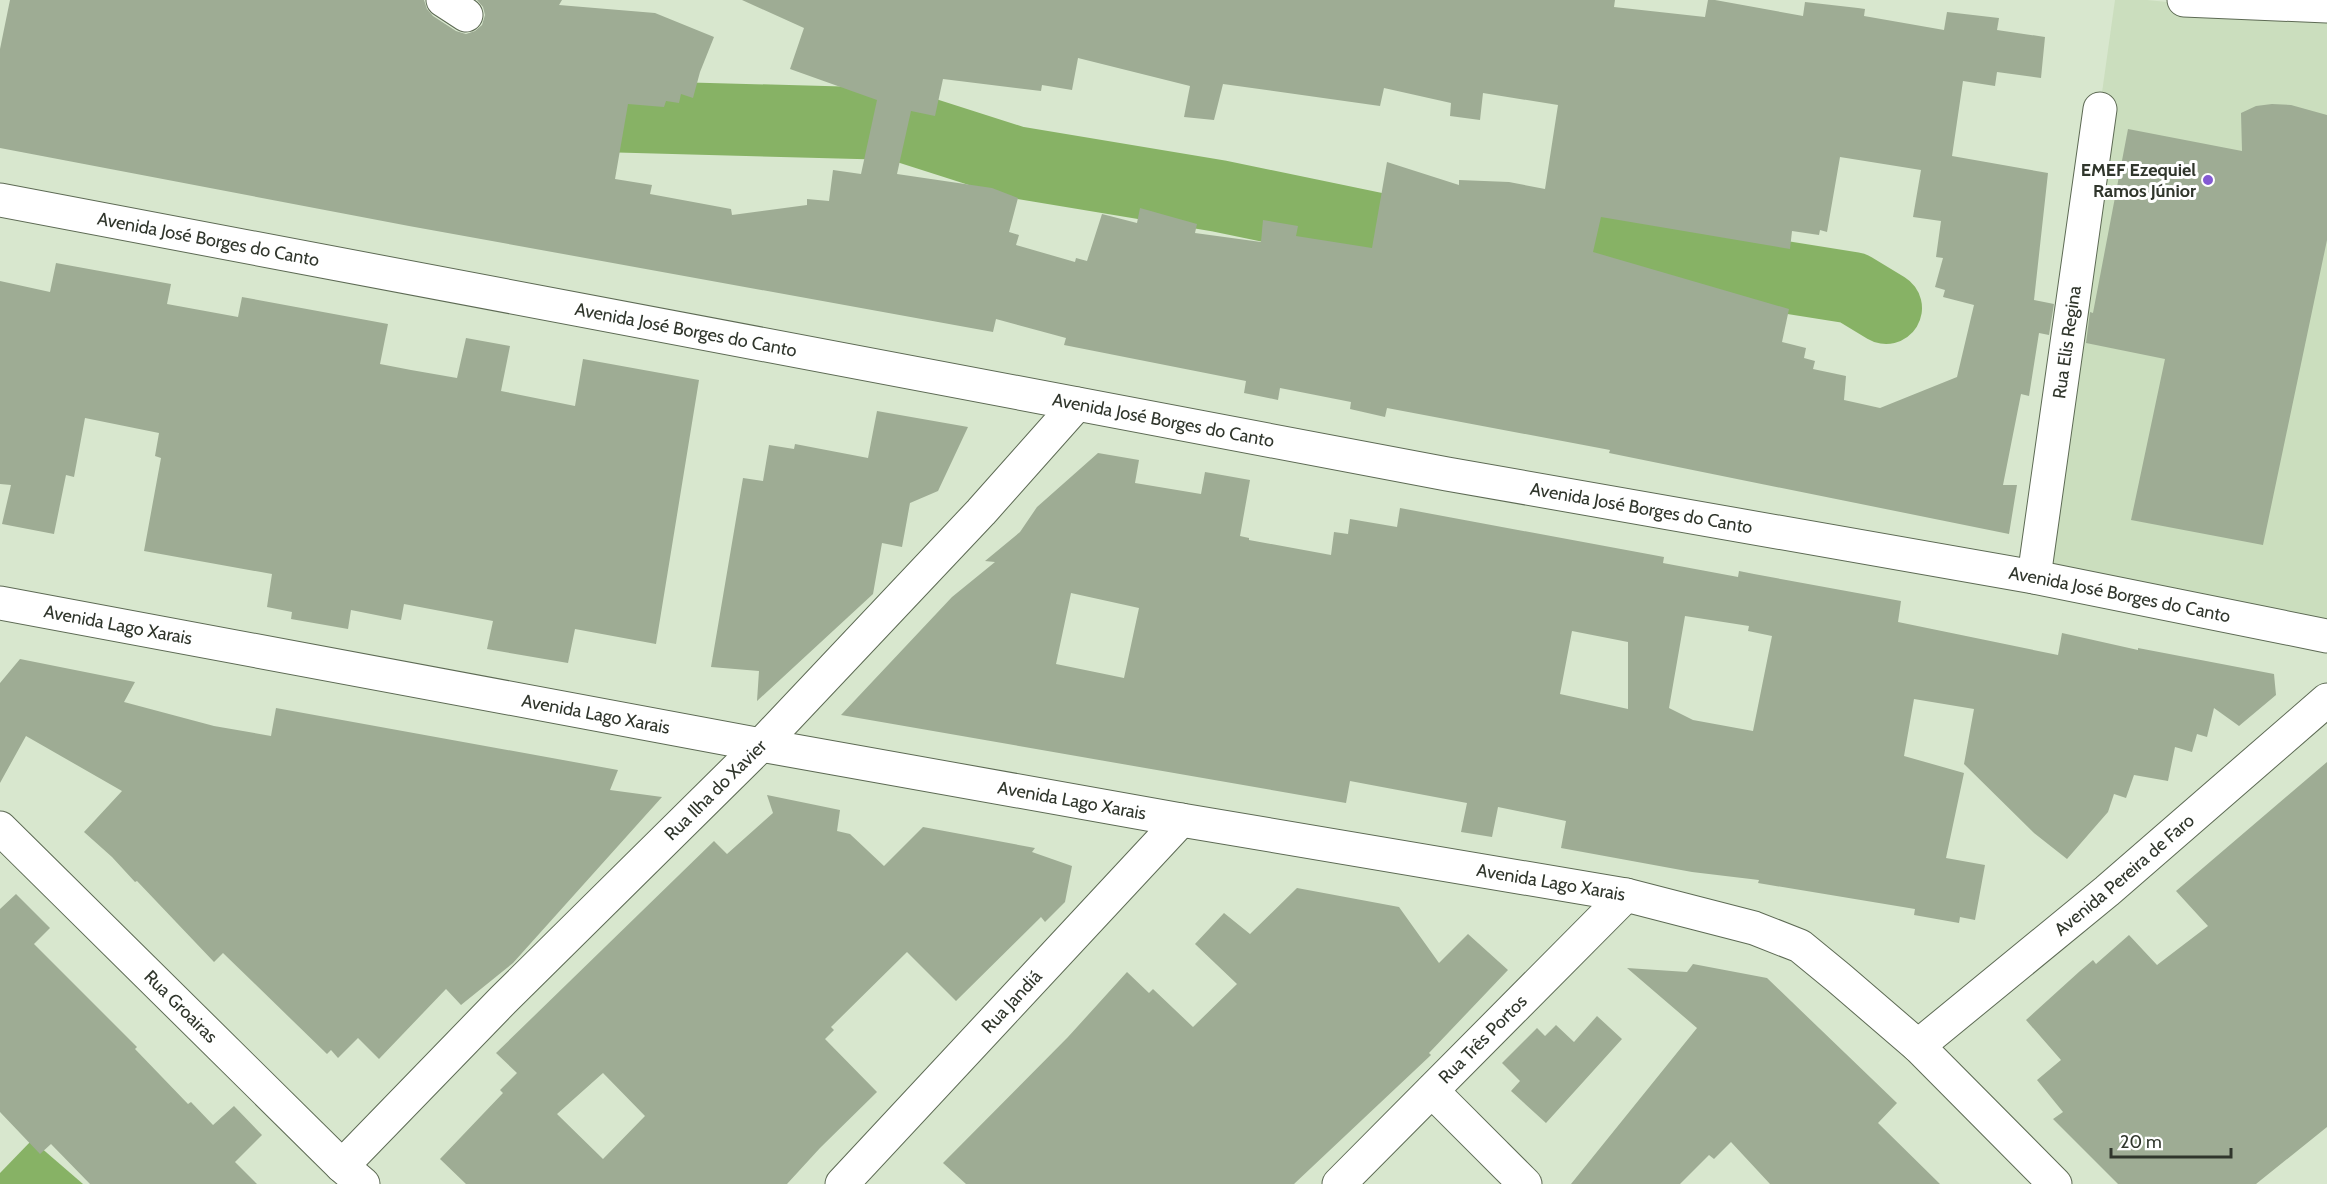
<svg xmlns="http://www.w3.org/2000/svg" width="2327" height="1184" viewBox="0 0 2327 1184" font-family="Cabin,sans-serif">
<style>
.built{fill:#cbdebe}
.water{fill:#87b265}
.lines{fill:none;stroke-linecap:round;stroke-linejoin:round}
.river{stroke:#87b265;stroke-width:72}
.building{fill:#9eac94;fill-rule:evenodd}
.street-casing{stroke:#5d6a54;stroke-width:35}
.street{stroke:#fff;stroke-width:33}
.poi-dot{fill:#845ad3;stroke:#fff;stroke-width:2}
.labels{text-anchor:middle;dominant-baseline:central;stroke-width:6;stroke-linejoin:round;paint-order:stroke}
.poi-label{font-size:18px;font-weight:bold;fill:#30362c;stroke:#fff;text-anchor:end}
.street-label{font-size:18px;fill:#30362c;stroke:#fff}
</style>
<rect width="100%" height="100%" fill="#d8e7ce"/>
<!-- built -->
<polygon class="built" points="2115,0 2147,0 2327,18 2327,636 2034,577"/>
<!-- water -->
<polygon class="water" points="32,1140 83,1184 0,1184 0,1173"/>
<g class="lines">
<!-- river -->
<polyline class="river" points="527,114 896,124 1015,162 1219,196 1417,237 1536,245 1621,247 1778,276 1853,288 1886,308"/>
</g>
<!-- building -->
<g class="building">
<path d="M10,0H424L427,9L433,16L456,31L466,34L475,31L482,25L485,15L483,7L477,0H562L559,5L655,13L714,37L700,72L693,98L681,94L679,103L666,101L664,107L628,104L615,179L652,185L650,194L731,209L732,215L807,205V199L829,201L833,170L861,174L877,100L790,69L804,28L742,0H1615L1614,7L1705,17L1708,0H1715L1803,16L1805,2L1858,8L1865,9L1864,16L1944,30L1947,12L1999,18L1997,30L2045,37L2041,78L1997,72L1995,86L1963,81L1952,156L2048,173L2034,300L2054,304L2049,335L2039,333L2029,396L2021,394L2003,485H2017L2009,534L1609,453L1610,450L1387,408L1385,417L1350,409L1351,402L1280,388L1278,400L1244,393L1246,381L1064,345L1066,338L996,319L993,332L409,226L0,148V49ZM1078,58L1190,86L1184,117L1214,120L1223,84L1380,106L1384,88L1451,103L1450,116L1480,120L1483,93L1558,105L1545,189L1509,182L1459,180V185L1387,162L1372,248L1296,236L1298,226L1263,220L1261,242L1195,233L1197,224L1140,208L1137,223L1102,214L1087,261L1076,258L1075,262L1016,245L1019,235L1009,232L1018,198L992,188L897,174L911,111L935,116L943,79L1041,91L1042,85L1072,90ZM1840,157L1921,170L1913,217L1941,221L1936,257L1943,258L1935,287L1945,290L1943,297L1974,305L1957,377L1880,408L1844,400L1846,376L1813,369L1815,361L1804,358L1806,348L1782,342L1789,309L1593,252L1601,217L1790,249L1792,231L1819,235L1820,230L1827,232Z"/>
<polygon points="2272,104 2291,105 2327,115 2327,240 2263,545 2131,520 2165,359 2086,343 2090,312 2093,313 2128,129 2242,151 2241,113 2256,106"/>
<polygon points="56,263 171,284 167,304 238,317 242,297 388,324 380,364 411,370 457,378 466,338 510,346 501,391 575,406 583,359 699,380 656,644 575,629 568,663 487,649 493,621 404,604 401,620 351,610 348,629 291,619 292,612 267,607 272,574 144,551 161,458 155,456 159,433 85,418 74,477 66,475 54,534 2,524 11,485 0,484 0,281 50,292"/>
<polygon points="877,411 968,427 938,491 910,503 902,547 882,543 873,594 757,701 759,671 711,667 743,478 763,481 769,445 794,449 795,444 868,458"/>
<path d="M1098,453L1139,460L1135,483L1201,494L1205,472L1250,480L1240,536L1249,538V540L1331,555L1334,532L1348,534L1350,519L1397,527L1400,508L1664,557L1663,563L1738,577L1739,571L1754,574L1901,601L1898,622L2058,655L2062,633L2138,650V648L2274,674L2276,695L2239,726L2214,708L2207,737L2197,734L2192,752L2175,747L2168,781L2134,775L2126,798L2114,794L2108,812L2067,859L2034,833L1964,764L1974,709L1914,699L1904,756L1964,773L1946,858L1985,865L1975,920L1960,917L1959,923L1914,915L1915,909L1758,883L1759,880L1692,872L1561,848L1566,821L1498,807L1492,837L1461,832L1467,803L1350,781L1346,803L841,715L952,597L995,562L985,561L1020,532L1037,507ZM1071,593L1139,608L1124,678L1056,664ZM1685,616L1749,626L1748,631L1772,636L1753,731L1693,720L1669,708ZM1572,631L1628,642V709L1560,694Z"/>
<polygon points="20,659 135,682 124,702 214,726 271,736 276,708 618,770 610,790 662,797 513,963 461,1005 446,989 379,1059 358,1038 338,1058 331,1050 327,1054 223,953 214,962 137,881 135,882 112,857 84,832 122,791 26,736 0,783 0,683"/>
<polygon points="2327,762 2327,1127 2256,1184 2118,1184 2053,1119 2063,1112 2037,1080 2061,1060 2026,1020 2080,971 2093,960 2096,964 2129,935 2157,965 2208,926 2176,891"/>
<path d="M767,795L840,810L837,831L850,834L884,866L923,827L1035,848L1032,852L1072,866L1065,902L1045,922L1041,917L956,1001L907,952L831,1027L834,1030L825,1039L877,1092L820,1148L787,1184H466L440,1159L503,1093L500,1090L517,1073L496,1053L714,841L727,854L773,813ZM603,1073L645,1116L603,1159L557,1114Z"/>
<polygon points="1297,888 1399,907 1439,963 1468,934 1508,970 1429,1053 1431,1055 1294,1184 966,1184 943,1163 1068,1037 1127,972 1149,993 1153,989 1193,1027 1237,984 1195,944 1224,913 1250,934"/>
<polygon points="16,894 50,928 34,944 137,1047 135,1049 188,1104 191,1102 213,1125 234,1106 262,1135 235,1162 257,1184 90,1184 51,1144 40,1154 0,1112 0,909"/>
<polygon points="1693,964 1767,978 1897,1103 1878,1123 1940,1184 1770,1184 1731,1142 1714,1159 1709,1155 1680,1184 1571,1184 1697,1028 1627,968 1687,972"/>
<polygon points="1597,1016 1622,1039 1546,1123 1511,1091 1520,1081 1502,1063 1537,1028 1545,1036 1556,1025 1574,1042"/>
</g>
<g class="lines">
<!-- street casing -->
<g class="street-casing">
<g id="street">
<polyline points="443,0 466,15"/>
<polyline points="2184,0 2327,6"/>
<path id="s1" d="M0,200L1447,474L2034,577L2327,636"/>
<path id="s2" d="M2034,577L2100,109"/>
<path id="s3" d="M0,603L761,745L1181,820L1626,895L1754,928L1800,946L1839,978L1918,1046L2055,1184"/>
<path id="s4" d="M0,828L342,1166L363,1184"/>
<path id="s5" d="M1918,1046L2107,891L2327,700"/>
<polyline points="1432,1091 1525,1184"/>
<path id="s6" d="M342,1166L503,1000L761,745L981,512L1077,404"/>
<path id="s7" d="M842,1184L1181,820"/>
<path id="s8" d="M1339,1184L1626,895"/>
</g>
</g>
<!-- street -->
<use href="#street" class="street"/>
</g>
<!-- markers -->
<circle class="poi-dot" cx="2208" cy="180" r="6"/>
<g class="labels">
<!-- poi labels -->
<g class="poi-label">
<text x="2196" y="170">EMEF Ezequiel<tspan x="2196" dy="21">Ramos Júnior</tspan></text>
</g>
<!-- street labels -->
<g class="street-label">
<text stroke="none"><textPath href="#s1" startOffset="212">Avenida José Borges do Canto</textPath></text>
<text stroke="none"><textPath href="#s1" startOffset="698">Avenida José Borges do Canto</textPath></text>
<text stroke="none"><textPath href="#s2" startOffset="237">Rua Elis Regina</textPath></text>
<text stroke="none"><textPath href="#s1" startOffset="1184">Avenida José Borges do Canto</textPath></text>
<text stroke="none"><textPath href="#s1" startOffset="1670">Avenida José Borges do Canto</textPath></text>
<text stroke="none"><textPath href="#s1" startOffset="2156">Avenida José Borges do Canto</textPath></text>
<text stroke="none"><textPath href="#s3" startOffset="120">Avenida Lago Xarais</textPath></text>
<text stroke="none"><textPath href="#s3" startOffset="606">Avenida Lago Xarais</textPath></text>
<text stroke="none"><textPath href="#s6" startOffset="530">Rua Ilha do Xavier</textPath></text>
<text stroke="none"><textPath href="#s3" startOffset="1090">Avenida Lago Xarais</textPath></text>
<text stroke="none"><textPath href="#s5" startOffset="268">Avenida Pereira de Faro</textPath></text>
<text stroke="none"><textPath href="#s3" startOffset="1576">Avenida Lago Xarais</textPath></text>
<text stroke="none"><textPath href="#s7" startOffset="249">Rua Jandiá</textPath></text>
<text stroke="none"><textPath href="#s4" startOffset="254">Rua Groairas</textPath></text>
<text stroke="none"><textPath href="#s8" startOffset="204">Rua Três Portos</textPath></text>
</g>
</g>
<!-- scale -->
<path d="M2111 1148v9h120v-9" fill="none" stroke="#30362c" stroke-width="3"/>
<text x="2120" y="1148" font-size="18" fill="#30362c" stroke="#ffffff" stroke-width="4.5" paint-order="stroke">20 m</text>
</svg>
